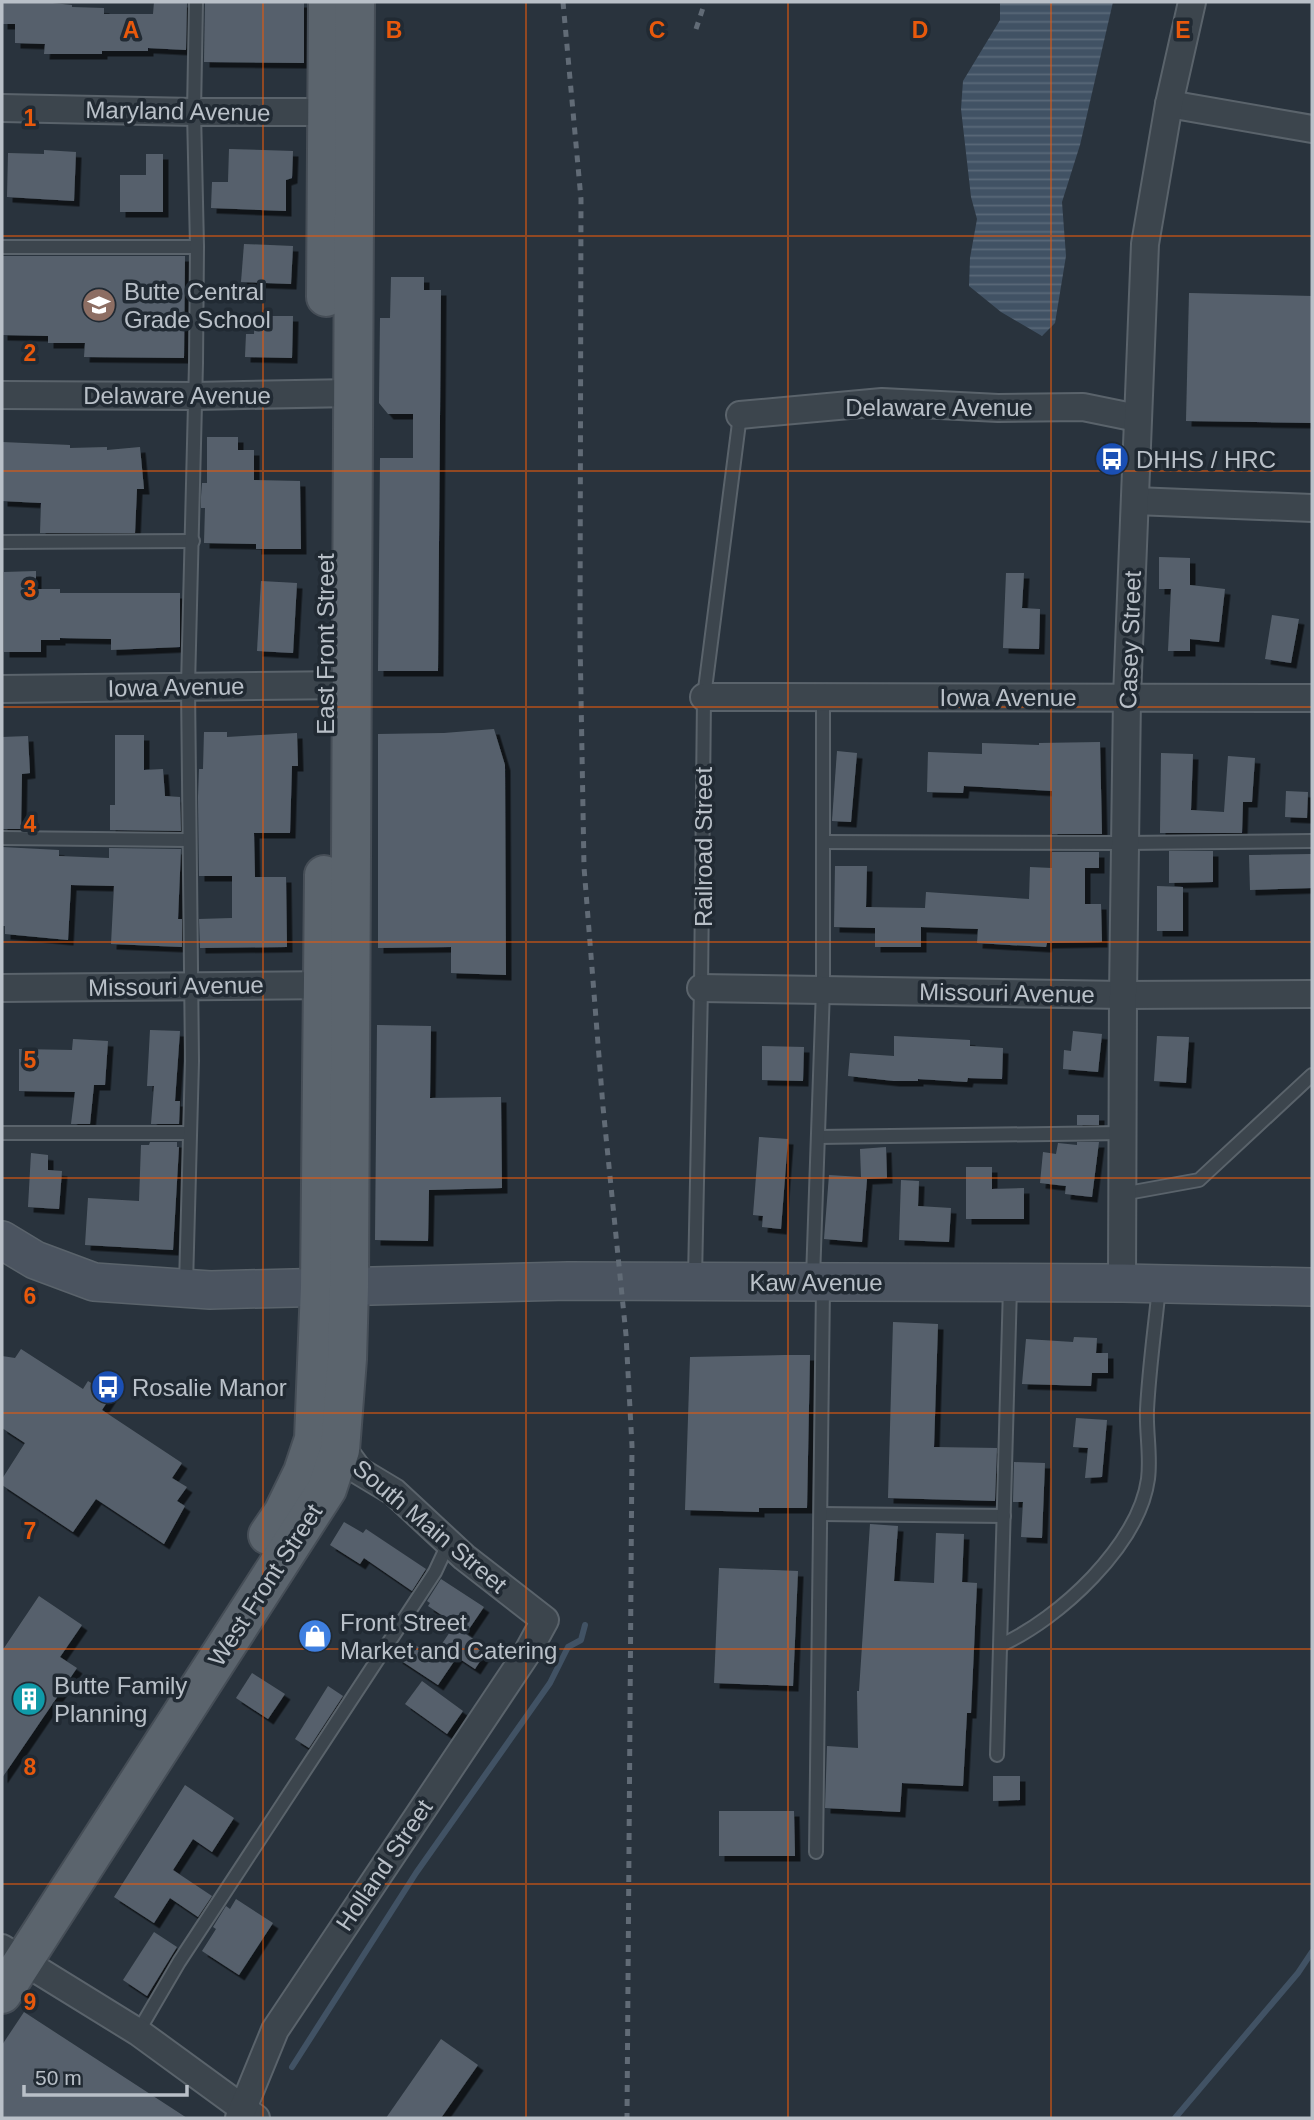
<svg xmlns="http://www.w3.org/2000/svg" width="1314" height="2120" viewBox="0 0 1314 2120" font-family="Arial,sans-serif">
<style>
.water{fill:url(#water-rules)}
.lines{fill:none;stroke-linecap:round;stroke-linejoin:round}
.stream{stroke:#415264;stroke-width:6}
.building{fill:#57616c;filter:url(#shadow)}
.lane-casing{stroke:#5a636b;stroke-width:16}
.street-casing{stroke:#5a636b;stroke-width:30}
.secondary-casing{stroke:#5a636b;stroke-width:40}
.primary-casing{stroke:#464e57;stroke-width:42}
.lane{stroke:#3c454d;stroke-width:12}
.street{stroke:#3c454d;stroke-width:26}
.secondary{stroke:#4b5460;stroke-width:37}
.primary{stroke:#5b646d;stroke-width:38}
.rail{stroke:#616b76;stroke-width:5;stroke-dasharray:7 7;stroke-linecap:butt}
.grid{fill:none;stroke:#e8590c;stroke-width:2;stroke-opacity:0.55}
.labels{text-anchor:middle;dominant-baseline:central;stroke-width:7;stroke-linejoin:round;paint-order:stroke}
.street-label{font-size:24px;fill:#b9c0c8;stroke:#212a33}
.poi-label{font-size:24px;fill:#b9c0c8;stroke:#212a33;text-anchor:start}
.grid-label{font-size:23px;text-anchor:middle;font-weight:bold;fill:#e8590c;stroke:#212a33;stroke-width:7;stroke-linejoin:round;paint-order:stroke}
</style>
<defs>
<pattern id="water-rules" width="6" height="5" patternUnits="userSpaceOnUse" patternTransform="scale(1.75)"><rect width="6" height="5" fill="#415264"/><path d="M0 2.5h6" fill="none" stroke="#5a6979"/></pattern>
<filter id="shadow"><feDropShadow dx="5.5" dy="5.5" stdDeviation="0" flood-color="#0009"/></filter>
</defs>
<rect width="100%" height="100%" fill="#29333d"/>
<!-- water -->
<polygon class="water" points="1000,2 1113,2 1080,145 1062,202 1066,256 1055,323 1042,336 1001,312 969,286 970,258 977,219 971,197 961,109 963,81 1000,20"/>
<g class="lines">
<!-- stream -->
<g class="stream">
<polyline points="292,2067 416,1873 550,1683 568,1647 581,1640 585,1625"/>
<polyline points="1175,2118 1298,1973 1312,1952"/>
</g>
</g>
<!-- building -->
<g class="building">
<polygon points="2,2 43,2 72,5 72,7 104,8 104,14 153,14 154,2 187,2 186,50 148,48 148,51 102,51 102,54 44,54 45,44 15,43 15,24 2,24"/>
<polygon points="205,2 304,2 304,63 204,62"/>
<polygon points="229,149 293,151 292,178 286,180 286,211 211,208 212,182 228,182"/>
<polygon points="44,150 76,152 74,201 7,197 8,153 44,154"/>
<polygon points="146,154 163,154 163,212 120,212 120,175 146,175"/>
<polygon points="244,244 293,246 291,284 241,282"/>
<polygon points="2,256 185,256 184,358 84,357 85,343 48,343 48,336 2,335"/>
<polygon points="391,277 424,277 424,290 441,290 438,671 378,671 380,458 413,458 413,414 388,414 379,403 380,318 390,318"/>
<polygon points="1189,293 1312,296 1312,423 1186,421"/>
<polygon points="255,316 293,316 292,358 245,357 246,334 254,334"/>
<polygon points="207,437 238,437 238,450 254,450 254,480 300,481 301,549 256,549 256,544 204,543 205,508 201,508 201,497 202,483 207,483"/>
<polygon points="2,442 70,445 70,448 107,447 107,450 140,447 144,489 137,489 135,533 40,533 41,503 2,501"/>
<polygon points="1159,557 1190,558 1190,585 1225,589 1219,642 1190,639 1190,651 1168,651 1171,589 1159,589"/>
<polygon points="36,571 36,589 60,589 60,593 180,593 180,647 111,650 111,639 60,638 60,640 41,640 41,652 4,652 4,572"/>
<polygon points="1006,573 1024,573 1022,608 1040,609 1039,649 1003,648"/>
<polygon points="261,581 297,583 293,653 257,651"/>
<polygon points="1272,615 1299,619 1291,663 1265,659"/>
<polygon points="494,729 505,765 506,975 451,973 451,947 378,948 378,734 444,733"/>
<polygon points="204,732 227,732 227,737 297,733 298,766 292,766 290,833 254,833 255,877 286,877 287,947 200,948 199,919 232,918 232,876 199,876 198,797 199,769 203,769"/>
<polygon points="115,735 144,735 144,770 163,769 165,796 180,797 181,831 110,830 110,805 115,805"/>
<polygon points="28,736 30,773 22,774 21,829 2,829 2,737"/>
<polygon points="1100,742 1102,834 1052,834 1052,791 964,786 963,793 927,792 928,752 982,754 982,743 1039,745 1039,743"/>
<polygon points="837,751 857,753 851,822 832,821"/>
<polygon points="1161,753 1193,754 1191,810 1224,812 1228,756 1255,758 1252,802 1243,802 1242,833 1160,833"/>
<polygon points="1286,791 1308,792 1307,818 1285,817"/>
<polygon points="2,847 59,850 59,856 109,858 109,848 181,849 178,919 182,919 182,947 111,944 114,886 71,885 68,940 5,934 5,926 2,926"/>
<polygon points="1169,851 1213,851 1213,882 1169,883"/>
<polygon points="1052,852 1099,852 1099,868 1085,868 1085,904 1101,904 1102,942 1047,943 1046,947 977,943 978,929 921,927 921,947 875,947 875,928 834,927 835,866 867,866 866,907 925,908 926,892 1029,899 1030,867 1052,868"/>
<polygon points="1312,854 1312,888 1250,890 1249,855"/>
<polygon points="1157,886 1183,887 1183,931 1157,931"/>
<polygon points="377,1025 431,1026 430,1098 501,1097 502,1188 429,1190 428,1241 375,1240"/>
<polygon points="150,1030 180,1031 175,1101 180,1101 179,1124 151,1124 154,1086 147,1086"/>
<polygon points="1073,1031 1102,1034 1098,1072 1063,1069 1064,1050 1071,1051"/>
<polygon points="894,1036 970,1040 970,1046 1003,1048 1002,1079 968,1078 967,1082 918,1079 918,1081 894,1081 848,1076 850,1053 894,1056"/>
<polygon points="1157,1036 1189,1037 1186,1083 1154,1081"/>
<polygon points="73,1039 108,1041 105,1085 94,1085 90,1124 71,1124 75,1092 19,1091 19,1049 72,1050"/>
<polygon points="762,1046 804,1047 803,1081 762,1080"/>
<rect x="1077" y="1115" width="22" height="10"/>
<polygon points="759,1137 788,1139 781,1229 762,1227 763,1216 753,1215"/>
<polygon points="150,1142 177,1142 177,1147 179,1147 173,1250 85,1245 88,1198 139,1201 141,1145 149,1145"/>
<polygon points="1077,1142 1099,1142 1092,1197 1065,1194 1066,1186 1040,1183 1043,1152 1056,1154 1058,1143 1077,1145"/>
<polygon points="886,1147 887,1178 867,1179 862,1242 824,1239 829,1175 861,1177 860,1149"/>
<polygon points="31,1153 48,1155 48,1170 62,1171 59,1209 28,1207"/>
<polygon points="966,1167 992,1167 992,1189 1024,1188 1024,1219 966,1219"/>
<polygon points="901,1180 919,1181 918,1206 951,1208 949,1242 899,1240"/>
<polygon points="893,1322 938,1324 934,1447 997,1448 995,1501 888,1498"/>
<polygon points="1074,1337 1097,1338 1096,1353 1108,1353 1108,1373 1092,1373 1091,1386 1022,1384 1026,1339 1073,1342"/>
<polygon points="21,1349 83,1389 88,1381 111,1396 102,1410 182,1463 172,1478 187,1487 177,1501 185,1506 164,1544 96,1499 73,1532 2,1485 2,1479 25,1443 2,1428 2,1356 15,1358"/>
<polygon points="785,1355 810,1355 807,1508 759,1508 759,1512 685,1510 690,1357"/>
<polygon points="1076,1418 1107,1420 1102,1477 1085,1478 1088,1448 1073,1447"/>
<polygon points="1014,1462 1045,1463 1042,1538 1021,1537 1023,1502 1013,1502"/>
<polygon points="344,1522 363,1533 366,1529 426,1569 412,1591 364,1558 360,1564 330,1545"/>
<polygon points="870,1524 898,1526 894,1581 934,1583 936,1533 964,1534 962,1582 977,1583 971,1713 967,1713 963,1786 902,1783 900,1812 825,1808 827,1746 858,1748 857,1691 859,1691"/>
<polygon points="719,1568 798,1571 793,1686 714,1683"/>
<polygon points="441,1579 484,1607 467,1632 428,1606 430,1603 427,1601"/>
<polygon points="39,1596 82,1625 60,1657 77,1668 2,1778 2,1651"/>
<polygon points="454,1626 488,1649 475,1669 457,1657 438,1685 397,1658 408,1640 433,1657"/>
<polygon points="252,1673 285,1694 268,1719 236,1698"/>
<polygon points="422,1681 463,1711 447,1734 405,1704"/>
<polygon points="328,1686 343,1696 309,1748 295,1739"/>
<polygon points="993,1776 1020,1776 1020,1800 993,1801"/>
<polygon points="185,1785 234,1818 212,1852 193,1839 173,1870 212,1896 198,1917 170,1898 154,1923 114,1897"/>
<polygon points="719,1811 794,1811 795,1856 719,1856"/>
<polygon points="236,1899 273,1923 239,1975 202,1951 216,1929 213,1927 226,1906 230,1909"/>
<polygon points="154,1932 177,1947 147,1996 123,1980"/>
<polygon points="24,2012 187,2118 2,2118 2,2045"/>
<polygon points="441,2039 478,2065 441,2118 386,2118"/>
</g>
<g class="lines">
<!-- lane casing -->
<g class="lane-casing">
<g id="lane">
<polyline points="2,247 197,247"/>
<polyline points="2,542 193,541"/>
<polyline points="2,838 189,840"/>
<polyline points="823,842 1125,843 1312,841"/>
<polyline points="2,1133 189,1133"/>
<polyline points="818,1137 1122,1133"/>
<polyline points="1122,1194 1199,1180 1312,1075"/>
<polyline points="695,1278 701,988 704,697 740,415"/>
<polyline points="813,1278 823,989 823,697"/>
<polyline points="186,1285 192,1061 188,686 196,363 197,247 194,112 196,2"/>
<polyline points="821,1514 1004,1516"/>
<path d="M1001,1645C1059,1619 1139,1545 1148,1479C1151,1456 1146,1432 1147,1410C1149,1369 1155,1328 1159,1287"/>
<polyline points="997,1755 1010,1287"/>
<polyline points="816,1852 823,1286"/>
<polyline points="138,2032 179,1962 435,1572 449,1542"/>
</g>
</g>
<!-- street casing -->
<g class="street-casing">
<g id="street">
<polyline points="1169,104 1312,129"/>
<polyline points="2,108 194,112 342,112"/>
<polyline points="2,395 195,396 352,393"/>
<polyline points="740,415 882,402 998,408 1083,407 1137,418"/>
<polyline points="1135,501 1312,508"/>
<polyline points="2,689 351,685"/>
<polyline points="704,697 1312,698"/>
<polyline points="2,988 338,985"/>
<polyline points="701,988 1123,995 1312,994"/>
<polyline points="1122,1283 1123,995 1127,697 1145,244 1169,104 1192,2"/>
<polyline points="2,1948 138,2032 256,2118"/>
<polyline points="239,2118 275,2030 527,1653 545,1620 464,1557 394,1492 359,1471 340,1445 333,1443"/>
</g>
</g>
<!-- secondary casing -->
<g class="secondary-casing">
<polyline id="secondary" points="2,1240 35,1260 94,1282 210,1290 568,1281 1122,1283 1312,1287"/>
</g>
<!-- primary casing -->
<g class="primary-casing">
<g id="primary">
<polyline points="326,297 328,2"/>
<polyline points="268,1535 283,1513 303,1472 314,1439 320,1287 324,875"/>
<polyline points="2,1994 327,1489 340,1450 347,1359 349,1287 355,2"/>
</g>
</g>
<!-- lane -->
<use href="#lane" class="lane"/>
<!-- street -->
<use href="#street" class="street"/>
<!-- secondary -->
<use href="#secondary" class="secondary"/>
<!-- primary -->
<use href="#primary" class="primary"/>
<!-- rail -->
<g class="rail">
<polyline points="563,2 581,199 580,639 584,867 603,1107 626,1335 632,1446 627,2118"/>
<polyline points="696,29 705,2"/>
</g>
</g>
<!-- grid -->
<path class="grid" d="M263,2V2118M526,2V2118M788,2V2118M1051,2V2118M2,236H1312M2,471H1312M2,707H1312M2,942H1312M2,1178H1312M2,1413H1312M2,1649H1312M2,1884H1312"/>
<!-- icons -->
<defs>
<g id="school-disc" transform="scale(1.75)"><circle r="9.5" fill="#8d6e63" stroke="#212a33"/><path d="M0-5L7-2L0 1L-7-2ZM-4 1L0 2.5L4 1V4Q0 6-4 4Z" fill="#fff"/></g>
<g id="bus-disc" transform="scale(1.75)"><circle r="9.5" fill="#1a4fb4" stroke="#212a33"/><path d="M-5-6H5V4H4V6H2V4H-2V6H-4V4H-5ZM-3.5-4V0h7V-4ZM-3.5 1.2v1.5H-2V1.2ZM2 1.2v1.5H3.5V1.2Z" fill="#fff"/></g>
<g id="shop-disc" transform="scale(1.75)"><circle r="9.5" fill="#3f7fe0" stroke="#212a33"/><path d="M-5-2.5h2.3a2.7 3.5 0 0 1 5.4 0H5L5.5 6h-11ZM-1.5-2.5h3a1.5 2.3 0 0 0-3 0Z" fill="#fff"/></g>
<g id="building-disc" transform="scale(1.75)"><circle r="9.5" fill="#0f9aa8" stroke="#212a33"/><path d="M-4-6H4V6H1V3H-1V6H-4ZM-2.5-4.3h1.7v1.8h-1.7ZM.8-4.3h1.7v1.8H.8ZM-2.5-1h1.7V.8h-1.7ZM.8-1h1.7V.8H.8Z" fill="#fff"/></g>
</defs>
<g fill-rule="evenodd">
<use href="#school-disc" x="99" y="305"/>
<use href="#bus-disc" x="1112" y="459"/>
<use href="#bus-disc" x="108" y="1387"/>
<use href="#shop-disc" x="315" y="1636"/>
<use href="#building-disc" x="29" y="1699"/>
</g>
<g class="labels">
<!-- street labels -->
<g class="street-label">
<text transform="translate(178 111) rotate(1)">Maryland Avenue</text>
<text x="177" y="395">Delaware Avenue</text>
<text x="939" y="407">Delaware Avenue</text>
<text transform="translate(1130 640) rotate(-88)">Casey Street</text>
<text transform="translate(325 644) rotate(-90)">East Front Street</text>
<text transform="translate(176 687) rotate(-1)">Iowa Avenue</text>
<text x="1008" y="697">Iowa Avenue</text>
<text transform="translate(703 847) rotate(-90)">Railroad Street</text>
<text transform="translate(176 986) rotate(-1)">Missouri Avenue</text>
<text transform="translate(1007 993) rotate(1)">Missouri Avenue</text>
<text x="816" y="1282">Kaw Avenue</text>
<text transform="translate(430 1526) rotate(40)">South Main Street</text>
<text transform="translate(265 1585) rotate(-57)">West Front Street</text>
<text transform="translate(384 1865) rotate(-56)">Holland Street</text>
</g>
<!-- poi labels -->
<g class="poi-label">
<text x="124" y="291">Butte Central<tspan x="124" dy="28">Grade School</tspan></text>
<text x="1136" y="459">DHHS / HRC</text>
<text x="132" y="1387">Rosalie Manor</text>
<text x="340" y="1622">Front Street<tspan x="340" dy="28">Market and Catering</tspan></text>
<text x="54" y="1685">Butte Family<tspan x="54" dy="28">Planning</tspan></text>
</g>
</g>
<g class="grid-label">
<text x="131" y="38">A</text>
<text x="394" y="38">B</text>
<text x="657" y="38">C</text>
<text x="920" y="38">D</text>
<text x="1183" y="38">E</text>
<text x="30" y="126">1</text>
<text x="30" y="361">2</text>
<text x="30" y="597">3</text>
<text x="30" y="832">4</text>
<text x="30" y="1068">5</text>
<text x="30" y="1304">6</text>
<text x="30" y="1539">7</text>
<text x="30" y="1775">8</text>
<text x="30" y="2010">9</text>
</g>
<!-- border -->
<rect width="1314" height="2120" fill="none" stroke="#b9c0c8" stroke-width="7"/>
<!-- scale -->
<path d="M24 2085v10h163v-10" fill="none" stroke="#b9c0c8" stroke-width="3.5"/>
<text x="35" y="2085" font-size="21" fill="#b9c0c8" stroke="#212a33" stroke-width="5" paint-order="stroke">50 m</text>
</svg>
